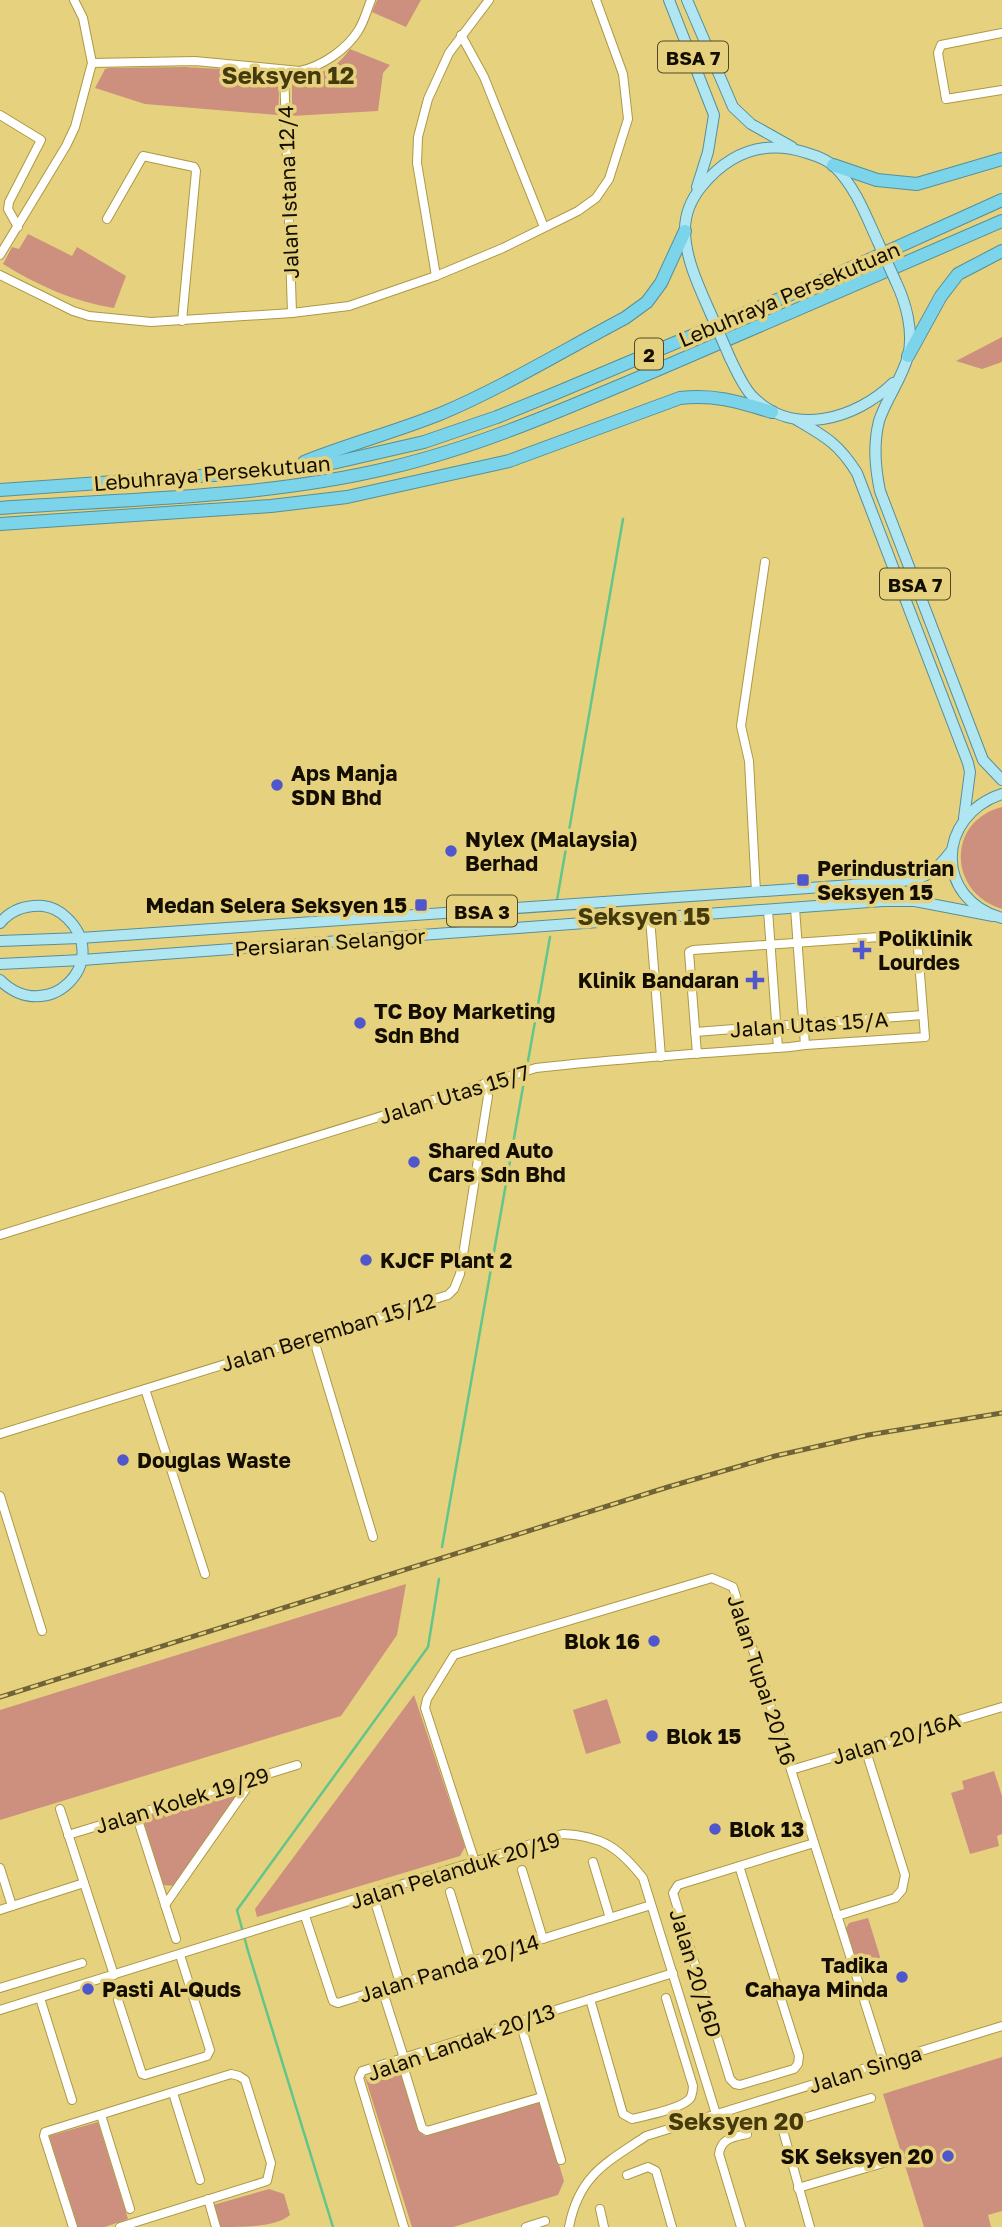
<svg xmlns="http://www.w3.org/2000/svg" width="1002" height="2227" viewBox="0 0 1002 2227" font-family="'Golos Text',sans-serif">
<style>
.green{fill:#cd907f}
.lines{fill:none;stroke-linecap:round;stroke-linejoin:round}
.stream{stroke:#62c58c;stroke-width:2.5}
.minor-casing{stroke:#ad9945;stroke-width:10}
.major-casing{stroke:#578f98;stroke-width:12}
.highway-casing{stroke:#578f98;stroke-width:14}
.minor{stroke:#fff;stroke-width:8}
.major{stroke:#b0e5f2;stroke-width:10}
.highway{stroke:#7bd4ea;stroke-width:12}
.rail-casing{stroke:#6f6337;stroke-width:5}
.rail{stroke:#e6d27e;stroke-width:2.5;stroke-dasharray:8;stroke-linecap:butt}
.major-bridge-casing{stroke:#578f98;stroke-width:12;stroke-linecap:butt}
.major-bridge{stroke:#b0e5f2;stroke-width:10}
.poi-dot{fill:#5056cc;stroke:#e6d27e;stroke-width:2.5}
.labels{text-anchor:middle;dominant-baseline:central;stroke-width:7;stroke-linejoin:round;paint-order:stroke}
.shield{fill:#e6d27e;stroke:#534926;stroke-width:2}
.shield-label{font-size:19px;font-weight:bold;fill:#140e00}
.street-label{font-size:21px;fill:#140e00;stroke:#e6d27e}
.poi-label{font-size:21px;font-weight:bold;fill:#140e00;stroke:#e6d27e;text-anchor:start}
.quarter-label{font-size:24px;font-weight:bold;fill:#443a0b;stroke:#e6d27e}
</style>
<rect width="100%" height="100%" fill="#e6d27e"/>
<!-- green -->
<g class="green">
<polygon points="377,0 421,0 406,27 372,12"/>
<path d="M350,49L390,65L383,73L378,111L292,116V79C322,71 331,75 350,49Z"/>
<path d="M186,67C205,69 270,67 278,86C280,94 278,107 278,115L145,104L95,88L105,69L109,68Z"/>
<path d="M28,234L72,256L77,247L126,276L114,308C74,302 37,285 3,264L12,247L19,249Z"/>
<polygon points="1002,337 1002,362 982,369 956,361"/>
<path d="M1002,807V909C948,893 946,821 1002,807Z"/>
<polygon points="406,1584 397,1635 341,1716 0,1820 0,1710"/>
<polygon points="414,1695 465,1847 460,1856 257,1917 255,1909"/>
<polygon points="607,1699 621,1743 586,1754 573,1710"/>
<polygon points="994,1771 1002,1796 1002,1834 997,1836 999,1846 970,1854 951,1793 964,1789 962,1781"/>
<polygon points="229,1792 236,1797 175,1886 163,1885 144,1823 148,1816"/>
<polygon points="868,1918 882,1963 856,1972 844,1932 849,1923"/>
<polygon points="1002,2057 1002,2211 988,2215 991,2227 924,2227 883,2094"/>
<polygon points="399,2066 419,2132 425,2136 540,2101 564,2181 558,2195 453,2227 412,2227 365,2077"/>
<polygon points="98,2122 128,2219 105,2227 78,2227 49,2136"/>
<path d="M269,2189L284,2194L290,2215C277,2227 242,2227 221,2227L213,2205Z"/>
</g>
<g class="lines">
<!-- stream -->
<g class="stream">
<polyline points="557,900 623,519"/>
<polyline points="528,1061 550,937"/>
<polyline points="442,1547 523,1087"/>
<polyline points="333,2227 248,1951 237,1910 428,1647 439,1579"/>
</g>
<!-- minor casing -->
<g class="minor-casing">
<g id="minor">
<polyline points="1002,33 941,45 938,53 946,99 1002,90"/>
<polyline points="461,35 484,77 544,227"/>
<path d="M92,63L195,61L300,71C322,66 346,50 358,31C364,22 367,10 371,0"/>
<polyline points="284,70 292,313"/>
<polyline points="0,115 41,140 9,202 8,209 18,227"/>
<polyline points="107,219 143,156 194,167 196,171 182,321"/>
<polyline points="0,255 66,146 75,127 92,63 83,18 74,0"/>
<polyline points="0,275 73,311 89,316 151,322 292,313 349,306 436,276 503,248 578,211 596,198 609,179 628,119 623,74 596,0"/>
<polyline points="436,276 417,163 418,137 428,99 449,53 489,0"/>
<polyline points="756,892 749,761 741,726 765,562"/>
<polyline points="795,908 805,1045"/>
<polyline points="768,910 778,1048"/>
<polyline points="650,918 661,1057"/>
<polyline points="695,1032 923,1015"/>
<path d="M0,1235L536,1068C620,1058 705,1053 790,1047L805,1045L925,1037L917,936L908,935L693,950L689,952L697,1054"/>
<polyline points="313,1337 373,1537"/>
<polyline points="145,1389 205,1574"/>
<polyline points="0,1434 448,1295 454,1289 460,1274 488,1096 485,1083"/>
<polyline points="0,1496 42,1631"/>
<polyline points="791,1770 1002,1707"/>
<polyline points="60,1809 114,1975"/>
<polyline points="136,1814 176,1939"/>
<polyline points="68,1835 297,1765"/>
<polyline points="475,1862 425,1708 427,1699 454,1655 712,1578 733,1587 884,2063"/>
<polyline points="593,1862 610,1918"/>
<polyline points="739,1866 799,2056 798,2064 794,2069 740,2085 735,2084 730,2079 673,1893 678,1885 814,1843"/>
<polyline points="0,1868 12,1906"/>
<polyline points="522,1870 543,1939"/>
<polyline points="450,1892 471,1961"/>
<polyline points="373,1895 400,1983"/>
<polyline points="165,1905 253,1779"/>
<polyline points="0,1910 84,1883"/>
<polyline points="305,1916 333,2001 338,2003 651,1905"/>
<polyline points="837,1916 895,1898 902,1890 905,1875 865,1748"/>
<polyline points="0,1988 82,1963"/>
<polyline points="382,1989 404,2058"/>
<polyline points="40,1998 72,2100"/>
<path d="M590,1999L623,2114L632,2119C645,2116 685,2108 691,2097C692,2094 693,2089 693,2086L666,1998"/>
<polyline points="118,2000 142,2074 145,2075 207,2056 210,2050 180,1955"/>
<path d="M0,2010L563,1834C603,1836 619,1848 643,1878L716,2114"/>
<polyline points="520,2022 561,2160"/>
<polyline points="401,2059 422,2128 427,2131 542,2097"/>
<polyline points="173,2093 200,2180"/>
<polyline points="101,2115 130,2209"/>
<polyline points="627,2175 648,2167 656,2171 672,2227"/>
<polyline points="798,2188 890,2161"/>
<polyline points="208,2199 216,2227"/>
<polyline points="600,2209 604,2227"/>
<polyline points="73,2227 44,2136 45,2132 231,2074 239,2076 245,2080 271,2163 267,2181 120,2227"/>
<polyline points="404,2227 359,2078 362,2071 673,1973"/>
<polyline points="526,2227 545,2221"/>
<path d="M569,2227C579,2175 606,2163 646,2136L1002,2026"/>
<path d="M741,2227L719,2154C721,2138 734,2137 747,2134"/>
<polyline points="810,2227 782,2127 784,2124 871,2098"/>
</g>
</g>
<!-- major casing -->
<g class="major-casing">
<g id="major">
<polyline points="669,0 714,115 708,152 697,187"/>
<polyline points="687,0 733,107 751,124 792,147"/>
<path d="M896,282C906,303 914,332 908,356C902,379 886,399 879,421C873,445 875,467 880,491L983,760L1002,780"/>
<path d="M710,312C699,287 685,258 685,230C685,214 692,198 702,186C730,152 764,139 807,153C817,156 828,160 835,167C856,188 866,216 878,242"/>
<path d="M730,358C736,370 742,385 752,396C793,438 856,419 893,383"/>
<path d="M797,420C826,437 839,444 857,473L968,763L970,772L964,818"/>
<path d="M1002,794C936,816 934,899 1002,918"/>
<path d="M0,923C11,910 26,905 43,906C52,907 61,912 67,918C113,962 47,1027 0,980"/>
<path d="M0,941L80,938L881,883C919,879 928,882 952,850"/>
<polyline points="0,964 82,960 883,901 915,901 993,916"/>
</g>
</g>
<!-- highway casing -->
<g class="highway-casing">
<g id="highway">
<polyline points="833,165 877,180 917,184 1002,159"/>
<polyline points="908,356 941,296 958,274 1002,251"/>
<path d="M304,462C349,444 395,432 440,414C502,388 566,349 625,318L647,302L661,283L685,231"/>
<polyline points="0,490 284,470 337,462 424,442 497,417 556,393 822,281 1002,200"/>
<path d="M0,508C129,499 263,498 389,468C482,446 569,407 657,370C772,321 887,271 1002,221"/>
<path d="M0,524L271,506L347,497L509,461L680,398C715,394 739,402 772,412"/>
</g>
</g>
<!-- minor -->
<use href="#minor" class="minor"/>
<!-- major -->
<use href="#major" class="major"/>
<!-- highway -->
<use href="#highway" class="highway"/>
<!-- rail casing -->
<g class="rail-casing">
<polyline id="rail" points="0,1697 668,1487 775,1456 868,1435 1002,1413"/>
</g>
<!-- rail -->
<use href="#rail" class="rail"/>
<!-- major-bridge casing -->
<g class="major-bridge-casing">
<g id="major-bridge">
<polyline points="878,242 896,282"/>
<polyline points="710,312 730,358"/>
</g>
</g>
<!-- major-bridge -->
<use href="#major-bridge" class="major-bridge"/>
</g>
<!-- markers -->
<g class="poi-dot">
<circle cx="277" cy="785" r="7"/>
<circle cx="451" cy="851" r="7"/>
<rect x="796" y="873" width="14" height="14" rx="3.5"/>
<rect x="414" y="898" width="14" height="14" rx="3.5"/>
<path d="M858.5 939.5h7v7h7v7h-7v7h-7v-7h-7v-7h7z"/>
<path d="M751.5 969.5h7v7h7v7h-7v7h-7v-7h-7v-7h7z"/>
<circle cx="360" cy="1023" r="7"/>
<circle cx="414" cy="1162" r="7"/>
<circle cx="366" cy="1260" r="7"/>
<circle cx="123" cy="1460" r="7"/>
<circle cx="654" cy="1641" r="7"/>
<circle cx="652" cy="1736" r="7"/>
<circle cx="715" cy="1829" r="7"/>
<circle cx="902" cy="1977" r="7"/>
<circle cx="88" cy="1989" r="7"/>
<circle cx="948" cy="2156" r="7"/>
</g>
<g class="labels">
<!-- shield labels -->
<g class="shield">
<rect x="658" y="41.5" width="70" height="31" rx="5"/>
<rect x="635" y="338.5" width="28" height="31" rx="5"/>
<rect x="880" y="568.5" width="70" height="31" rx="5"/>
<rect x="447" y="895.5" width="70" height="31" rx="5"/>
</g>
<g class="shield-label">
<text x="693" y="57">BSA 7</text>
<text x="649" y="354">2</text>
<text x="915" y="584">BSA 7</text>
<text x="482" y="911">BSA 3</text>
</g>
<!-- street labels -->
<g class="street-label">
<text transform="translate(288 192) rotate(-92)">Jalan Istana 12/4</text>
<text transform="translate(789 294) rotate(-23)">Lebuhraya Persekutuan</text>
<text transform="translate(212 473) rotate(-5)">Lebuhraya Persekutuan</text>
<text transform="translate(330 942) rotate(-4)">Persiaran Selangor</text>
<text transform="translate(809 1024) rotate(-4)">Jalan Utas 15/A</text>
<text transform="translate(454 1094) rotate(-17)">Jalan Utas 15/7</text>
<text transform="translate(328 1332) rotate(-17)">Jalan Beremban 15/12</text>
<text transform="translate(762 1680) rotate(72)">Jalan Tupai 20/16</text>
<text transform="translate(896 1738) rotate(-17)">Jalan 20/16A</text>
<text transform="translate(182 1800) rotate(-17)">Jalan Kolek 19/29</text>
<text transform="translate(455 1870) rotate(-17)">Jalan Pelanduk 20/19</text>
<text transform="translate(449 1968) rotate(-17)">Jalan Panda 20/14</text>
<text transform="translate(696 1973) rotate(73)">Jalan 20/16D</text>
<text transform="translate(461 2042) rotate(-19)">Jalan Landak 20/13</text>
<text transform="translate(865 2069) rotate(-17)">Jalan Singa</text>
</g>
<!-- poi labels -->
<g class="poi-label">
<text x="291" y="773">Aps Manja<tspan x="291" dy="24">SDN Bhd</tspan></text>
<text x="465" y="839">Nylex (Malaysia)<tspan x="465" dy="24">Berhad</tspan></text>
<text x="817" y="868">Perindustrian<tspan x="817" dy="24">Seksyen 15</tspan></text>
<text x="407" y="905" text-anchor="end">Medan Selera Seksyen 15</text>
<text x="878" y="938">Poliklinik<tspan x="878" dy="24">Lourdes</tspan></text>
<text x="739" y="980" text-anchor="end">Klinik Bandaran</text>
<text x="374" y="1011">TC Boy Marketing<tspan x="374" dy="24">Sdn Bhd</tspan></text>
<text x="428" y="1150">Shared Auto<tspan x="428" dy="24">Cars Sdn Bhd</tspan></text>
<text x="380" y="1260">KJCF Plant 2</text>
<text x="137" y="1460">Douglas Waste</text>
<text x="640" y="1641" text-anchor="end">Blok 16</text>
<text x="666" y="1736">Blok 15</text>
<text x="729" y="1829">Blok 13</text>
<text x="888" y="1965" text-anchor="end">Tadika<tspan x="888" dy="24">Cahaya Minda</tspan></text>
<text x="102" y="1989">Pasti Al-Quds</text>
<text x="934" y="2156" text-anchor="end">SK Seksyen 20</text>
</g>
<!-- quarter labels -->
<g class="quarter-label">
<text x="288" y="74">Seksyen 12</text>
<text x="644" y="915">Seksyen 15</text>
<text x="736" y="2120">Seksyen 20</text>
</g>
</g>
</svg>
